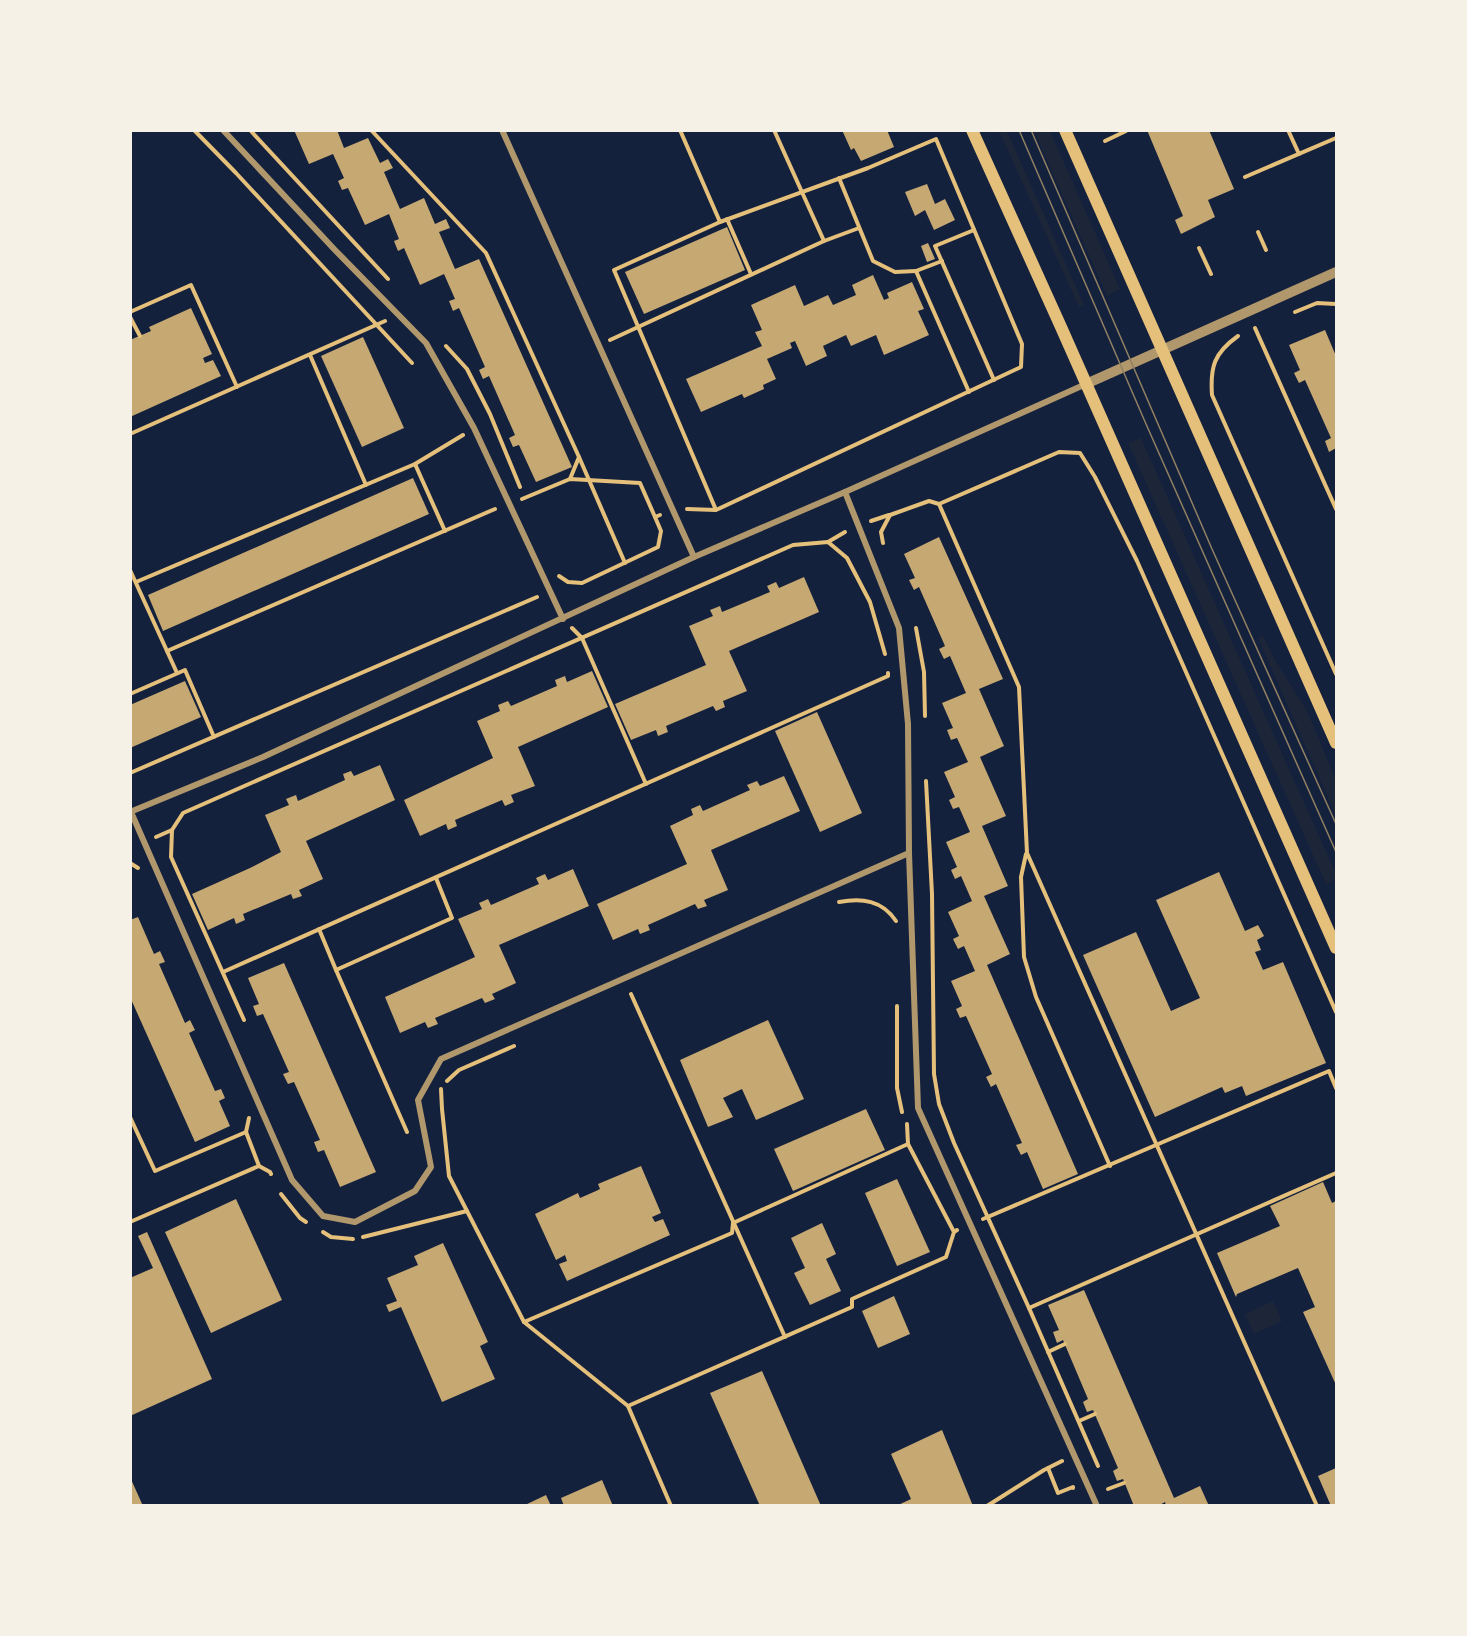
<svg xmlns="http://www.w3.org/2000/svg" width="1467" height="1636" viewBox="0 0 1467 1636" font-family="Commissioner,sans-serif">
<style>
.green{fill:#1d2539}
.building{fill:#c6a872}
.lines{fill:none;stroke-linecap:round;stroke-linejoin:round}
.path{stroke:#e5c07b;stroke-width:4}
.minor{stroke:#b1986c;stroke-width:6}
.tertiary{stroke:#b1986c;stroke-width:10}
.secondary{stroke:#e5c07b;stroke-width:12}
.tram{stroke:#918062;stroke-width:1.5}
</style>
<rect width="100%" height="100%" fill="#14213d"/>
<!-- green -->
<g class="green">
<polygon points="999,131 1007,131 1084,305 1079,307"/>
<polygon points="1034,131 1050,131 1120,289 1107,296"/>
<polygon points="1141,438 1336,874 1336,879 1326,884 1128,443"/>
<polygon points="1263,636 1275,660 1307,711 1336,780 1336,816 1258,638"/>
<polygon points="1273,1301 1282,1321 1254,1334 1245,1314"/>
</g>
<!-- building -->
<g class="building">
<polygon points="294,130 337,130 344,148 368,138 380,163 388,159 393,168 384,172 400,209 424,198 435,224 446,219 450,228 439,232 455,269 479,259 572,467 536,482 519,445 513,447 509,438 515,435 489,376 483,379 479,370 485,367 459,308 453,311 449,301 455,299 444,274 420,285 404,248 398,251 394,241 399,239 389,214 365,225 348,188 342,190 338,181 344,178 333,154 309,164"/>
<polygon points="842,130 887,130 894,147 861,161 854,148 851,150"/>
<polygon points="1147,130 1209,130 1234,189 1208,200 1215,217 1181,234 1175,220 1183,216"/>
<polygon points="927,184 935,204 945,199 955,220 934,230 925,210 915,216 905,192"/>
<polygon points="727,227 745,270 644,314 625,272"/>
<polygon points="928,243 935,259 927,262 921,246"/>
<polygon points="873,275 884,300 889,298 887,293 912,282 924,309 918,311 929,335 884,355 876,335 851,346 846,335 823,346 827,356 806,366 795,341 790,343 792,348 767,359 776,379 763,385 764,389 744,398 742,394 701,412 686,379 762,346 755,332 762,330 751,305 795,285 804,306 828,295 833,305 856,295 852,285"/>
<polygon points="191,308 212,354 203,358 205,363 213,360 221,376 130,417 130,340 151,331 149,327"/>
<polygon points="1325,330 1336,356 1336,448 1329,452 1325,441 1331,438 1305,380 1299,383 1294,373 1300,370 1289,345"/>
<polygon points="363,337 404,428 362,447 321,356"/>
<polygon points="413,478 429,514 163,631 148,595"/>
<polygon points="939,537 1003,679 979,689 1004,746 980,757 1006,816 982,826 1008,886 984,896 1010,954 987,965 1078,1174 1043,1189 1027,1152 1021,1155 1016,1145 1022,1143 996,1084 991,1087 986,1077 992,1074 966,1016 960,1018 956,1009 962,1006 951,981 975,971 964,946 958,949 953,939 959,936 948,912 972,901 961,876 955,879 951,870 957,867 946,842 970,832 959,807 953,809 949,800 955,797 944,772 968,762 957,738 951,740 947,730 953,728 942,703 966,693 950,656 944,659 939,649 945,646 919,587 914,590 909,580 915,578 904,554"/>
<polygon points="804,577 819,612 729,651 747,691 723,701 725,707 716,711 713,706 666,726 668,732 658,736 656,730 631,740 615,704 706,665 689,626 713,616 710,610 720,606 722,612 770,592 767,586 776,582 779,588"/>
<polygon points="592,671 608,707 518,747 535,786 511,795 514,802 505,806 502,800 455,820 457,826 448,830 446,824 420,836 404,800 493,758 477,721 500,711 498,705 508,701 511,706 557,686 555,680 565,676 567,682"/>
<polygon points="185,681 201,717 130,748 130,705"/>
<polygon points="817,712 862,813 820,832 775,731"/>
<polygon points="380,765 395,800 306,841 323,879 299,890 302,896 293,899 291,894 243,914 245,920 236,924 234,918 208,930 192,894 250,868 281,852 265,815 289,805 286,799 296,795 298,801 345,780 343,774 351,771 354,776"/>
<polygon points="784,776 800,811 711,850 728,890 704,900 707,906 698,909 695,904 648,925 650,930 640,934 638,929 613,940 597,904 687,864 670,826 693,815 691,809 700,805 703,811 750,790 747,785 757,781 760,786"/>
<polygon points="573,869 589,906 499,945 516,983 492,994 495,999 485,1003 482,998 435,1018 438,1024 428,1028 425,1022 400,1033 385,997 475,957 458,919 482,909 479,903 488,899 491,905 539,884 536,878 545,874 548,880"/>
<polygon points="1219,872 1245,931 1258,925 1264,936 1257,940 1261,950 1255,952 1263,970 1283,962 1326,1063 1246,1096 1242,1086 1225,1093 1222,1087 1155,1117 1083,955 1136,932 1171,1011 1200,998 1156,900"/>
<polygon points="138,917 154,954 160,951 165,962 159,964 185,1023 190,1020 195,1030 189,1033 215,1091 221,1089 225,1098 219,1101 230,1126 195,1142 130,997 130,920"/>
<polygon points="284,963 376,1172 340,1187 324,1150 318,1152 314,1142 320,1140 294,1082 288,1084 283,1074 289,1072 263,1014 257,1016 253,1006 259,1004 248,978"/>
<polygon points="768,1020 804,1099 756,1120 742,1089 723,1098 733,1117 708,1127 680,1060"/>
<polygon points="866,1109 885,1150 793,1191 774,1149"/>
<polygon points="641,1166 661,1213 652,1217 655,1222 663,1219 670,1235 567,1281 559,1264 567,1261 565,1255 556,1260 535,1214 578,1193 580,1198 596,1191 600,1189 598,1184"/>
<polygon points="897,1179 930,1252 897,1266 865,1193"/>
<polygon points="1323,1182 1332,1203 1336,1201 1336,1385 1303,1312 1315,1307 1298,1268 1237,1294 1236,1297 1217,1253 1280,1226 1270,1206"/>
<polygon points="236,1199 282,1300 211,1333 165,1232"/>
<polygon points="822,1223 836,1254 826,1259 841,1291 810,1305 794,1273 805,1268 791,1238"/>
<polygon points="147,1232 212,1379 130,1416 130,1278 153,1268 138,1236"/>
<polygon points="443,1243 488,1342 480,1346 495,1379 442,1402 401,1307 389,1312 386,1305 397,1301 387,1278 418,1265 414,1256"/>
<polygon points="1084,1290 1174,1498 1200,1486 1209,1506 1166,1506 1165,1502 1158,1506 1134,1506 1123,1479 1117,1481 1113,1471 1118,1468 1093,1410 1087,1412 1083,1402 1088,1399 1063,1340 1057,1343 1053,1332 1059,1330 1048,1305"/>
<polygon points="894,1296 910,1334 878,1348 862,1311"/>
<polygon points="762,1371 821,1506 760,1506 710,1393"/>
<polygon points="942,1430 973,1506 896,1506 911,1499 891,1454"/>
<polygon points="1336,1468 1336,1506 1331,1506 1318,1476"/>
<polygon points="130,1477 143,1506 130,1506"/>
<polygon points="602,1480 613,1506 564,1506 561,1498"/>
<polygon points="546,1495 551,1506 523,1506"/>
</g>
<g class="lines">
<!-- path -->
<g class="path">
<polyline points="194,130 236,173 412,363"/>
<polyline points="250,130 388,279"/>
<polyline points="371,130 486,253 579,457 625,563"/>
<polyline points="680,130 720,222"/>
<polyline points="774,130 824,241"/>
<polyline points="1288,130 1299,154"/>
<polyline points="1105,141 1126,131"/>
<polyline points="1245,177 1336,138"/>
<polyline points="839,178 873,261 895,272 916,271 942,261"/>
<polyline points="727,219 751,274"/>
<polyline points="974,230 935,246 994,380"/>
<polyline points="1258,232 1266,250"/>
<polyline points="1199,248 1211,274"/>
<polyline points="916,271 969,392"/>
<polyline points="130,312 191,285 237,387"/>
<polyline points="1295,312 1317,303 1336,304"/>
<polyline points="130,317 140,336"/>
<polyline points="1255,328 1336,509"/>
<path d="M1238,336C1214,353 1210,367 1212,395L1336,674"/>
<polyline points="610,340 824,241 859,228"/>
<polyline points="446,346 467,369 490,414 520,487"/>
<polyline points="310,355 366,485"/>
<polyline points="130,434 385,321"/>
<polyline points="415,464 445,531"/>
<polyline points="570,479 579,457"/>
<polyline points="522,499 570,479 640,483 655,517"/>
<polyline points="687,509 716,510 1021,367 1022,344 936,139 868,168 720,222 614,270 716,510"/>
<polyline points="871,521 889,515"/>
<polyline points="828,542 845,532"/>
<polyline points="883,543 881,532 890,515 929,501 939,504"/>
<polyline points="130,570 167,651 495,509"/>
<polyline points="559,576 568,582 582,583 658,547 661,531 655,517 660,515"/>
<polyline points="136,582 415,464 463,435"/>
<polyline points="572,628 582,638 646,784"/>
<polyline points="916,628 924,672 925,716"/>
<polyline points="167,651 177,673"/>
<polyline points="130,694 185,670 214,737"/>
<polyline points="130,773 537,597"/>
<polyline points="926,781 932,894 934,1074 939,1104 954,1143 1029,1308 1336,1173"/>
<polyline points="156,837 172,830"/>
<polyline points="1026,854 1021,877 1024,957 1036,997 1110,1166"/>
<polyline points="130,863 138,868"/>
<path d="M839,902C862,898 882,900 896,921"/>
<polyline points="319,929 336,970 452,918 436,878"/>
<polyline points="336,970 407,1132"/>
<polyline points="223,972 888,676 888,673"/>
<polyline points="631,994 785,1337"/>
<polyline points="897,1006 897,1088 902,1112"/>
<polyline points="244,1020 171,857 172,830 183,813 793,545 828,542 847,558 870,602 885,654"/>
<polyline points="447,1081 459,1070 514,1046"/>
<polyline points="441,1089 442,1109 449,1176 524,1322"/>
<polyline points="130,1117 155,1171 246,1132 249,1118"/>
<polyline points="907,1124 908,1144 733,1223 732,1233 524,1322 628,1406 852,1307 852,1299 946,1257 954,1232 957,1230"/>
<polyline points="246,1132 259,1166"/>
<polyline points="908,1144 954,1232"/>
<polyline points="281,1194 300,1218 306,1222"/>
<polyline points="983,1219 1329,1071 1336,1088"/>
<polyline points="130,1222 259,1166 270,1172 271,1174"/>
<polyline points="323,1232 331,1237 353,1239"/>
<polyline points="363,1237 467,1211"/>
<polyline points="1029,1308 1098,1466"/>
<polyline points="1048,1352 1065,1344"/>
<polyline points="628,1406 671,1506"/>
<polyline points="1079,1421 1095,1414"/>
<polyline points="1048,1468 1058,1493 1073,1487 1073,1488"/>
<polyline points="1108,1489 1124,1483"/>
<polyline points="987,1506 1044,1470 1062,1461"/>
<polyline points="1317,1506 1027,853 1019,687 939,504 1059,452 1080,453 1095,477 1137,561 1336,1012"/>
</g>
<!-- minor -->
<g class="minor">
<polyline points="223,130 334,249 426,343 474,428 563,619"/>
<polyline points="502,130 694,557"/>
<polyline points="845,492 899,628 908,724 909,853 918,1108 1097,1506"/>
<polyline points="130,812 263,757 694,557 845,492 1086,384"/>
<polyline points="131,812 292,1180 323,1216 355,1222 415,1191 431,1167 418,1100 441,1059 909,853"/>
</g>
<!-- tertiary -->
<polyline class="tertiary" points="1086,384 1336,272"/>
<!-- secondary -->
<g class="secondary">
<polyline points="972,130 1061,327 1336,948"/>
<polyline points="1065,130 1336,743"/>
</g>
<!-- tram -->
<g class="tram">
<polyline points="1019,130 1146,424 1336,852"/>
<polyline points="1031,130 1212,549 1336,824"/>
</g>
</g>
<!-- border -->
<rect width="1467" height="1636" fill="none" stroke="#f6f1e7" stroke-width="264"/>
</svg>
